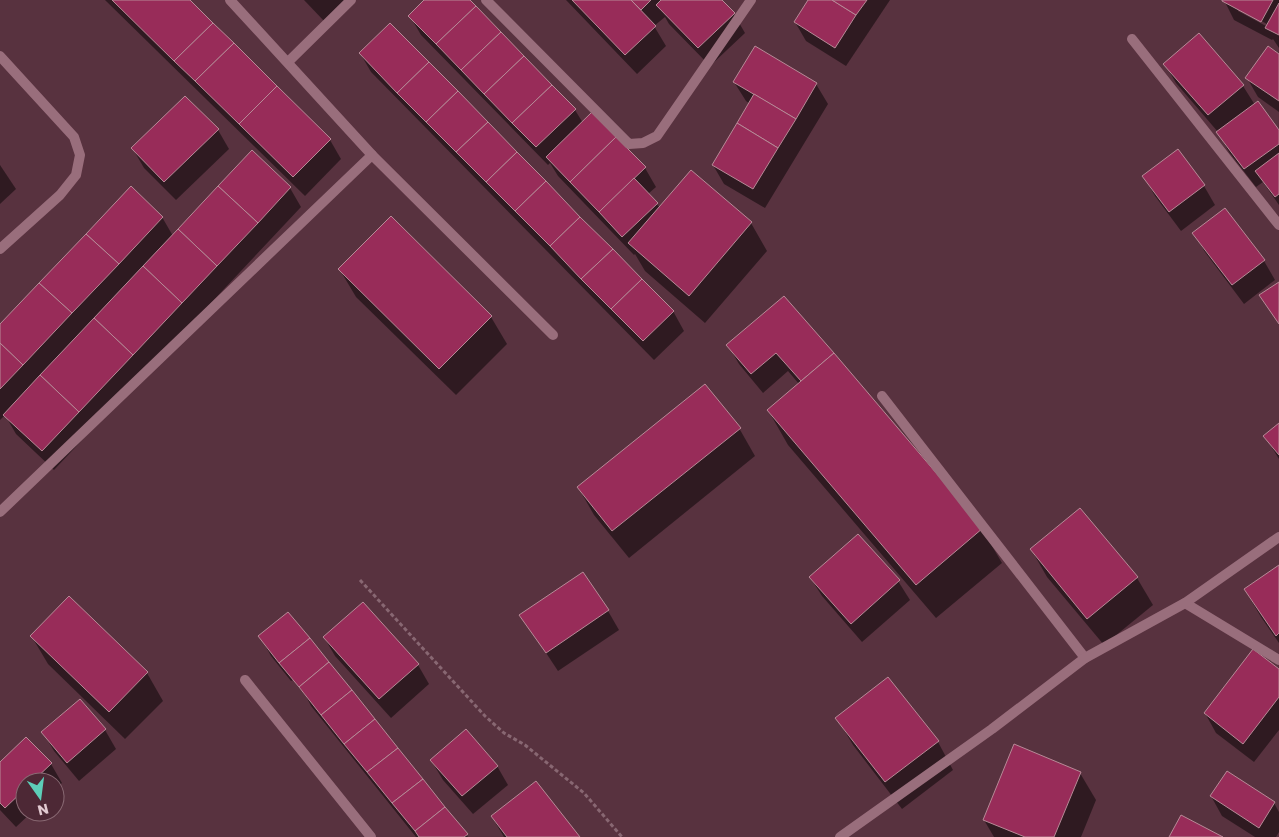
<svg xmlns="http://www.w3.org/2000/svg" width="1279" height="837" viewBox="0 0 1279 837" font-family="Poppins,sans-serif">
<style>
.shadow{fill:#0007;fill-rule:evenodd}
.building{fill:#982c59;stroke:#b78a97}
.lines{fill:none;stroke-linecap:round;stroke-linejoin:round}
.path{stroke:#886772;stroke-width:3;stroke-dasharray:4 2.5;stroke-linecap:butt}
.street{stroke:#996e7c;stroke-width:10}
</style>
<rect width="100%" height="100%" fill="#58323f"/>
<!-- shadow -->
<g class="shadow">
<polygon points="105,0 188,0 330,140 341,159 305,196"/>
<polygon points="304,0 346,0 324,21"/>
<polygon points="426,0 468,0 575,110 583,123 645,168 656,187 648,194 660,208 691,172 751,223 767,251 705,323 645,271 635,254 634,255 558,176 550,163 548,165 421,35 410,16"/>
<polygon points="566,0 720,0 734,14 745,33 710,66 669,24 665,17 654,26 666,46 637,74"/>
<polygon points="809,0 890,0 846,66 806,41 795,22"/>
<path d="M1224,0H1279V48L1273,39L1272,40L1234,20ZM1238,8L1267,24L1266,26L1238,11Z"/>
<polygon points="1199,34 1243,86 1255,105 1279,132 1279,205 1263,182 1256,187 1229,152 1218,132 1176,83 1165,64"/>
<polygon points="755,48 816,84 828,104 765,208 724,184 713,165 750,104 746,101 734,82"/>
<polygon points="360,53 673,311 684,331 654,360 371,72"/>
<polygon points="1279,55 1279,112 1258,97 1247,78"/>
<polygon points="218,130 229,149 176,200 144,168 133,149"/>
<polygon points="1178,151 1204,186 1215,205 1181,231 1155,196 1144,177"/>
<polygon points="252,152 290,188 301,207 54,470 16,434 5,415 0,420 0,326 162,217 173,236"/>
<polygon points="0,165 16,189 0,204"/>
<polygon points="1225,210 1264,261 1275,280 1244,304 1205,252 1194,233"/>
<polygon points="340,270 491,317 507,344 456,395 356,297"/>
<polygon points="728,345 833,354 982,529 1002,563 936,618 788,445 768,410 799,384 788,371 763,393 739,364"/>
<polygon points="1279,424 1279,459 1265,436"/>
<polygon points="739,428 755,456 629,558 594,515 578,487"/>
<polygon points="1080,509 1137,578 1153,605 1104,645 1047,577 1031,549"/>
<polygon points="1279,567 1279,643 1261,617 1245,590"/>
<polygon points="810,577 898,581 910,600 862,642 822,596"/>
<polygon points="363,603 418,665 429,684 391,718 335,656 324,637"/>
<polygon points="608,611 619,630 558,671 521,615"/>
<polygon points="260,636 309,639 468,837 416,837 311,706 306,696 293,680 291,681 271,656"/>
<polygon points="32,637 147,673 163,701 125,739 48,664"/>
<polygon points="1279,671 1279,730 1254,762 1216,733 1205,713"/>
<polygon points="80,701 105,730 116,749 79,781 54,751 43,732"/>
<polygon points="837,718 938,742 953,770 902,809 853,745"/>
<polygon points="431,760 497,766 508,785 473,814 443,780"/>
<polygon points="0,764 51,764 62,783 55,789 55,782 25,782 25,812 32,812 16,827 0,810"/>
<polygon points="1080,773 1096,800 1081,837 994,837 984,820"/>
<polygon points="1211,796 1274,803 1279,812 1279,832 1276,837 1255,837 1222,816"/>
<polygon points="492,817 578,837 504,837"/>
</g>
<!-- building -->
<g class="building">
<polygon points="112,0 190,0 213,23 174,61"/>
<polygon points="424,0 470,0 476,6 436,44 408,16"/>
<polygon points="572,0 631,0 656,26 625,55"/>
<polygon points="631,0 651,0 641,10"/>
<polygon points="661,0 722,0 735,13 698,48 656,5"/>
<polygon points="808,0 832,0 856,15 835,48 794,22"/>
<polygon points="832,0 867,0 856,15"/>
<polygon points="1222,0 1273,0 1261,22 1222,1"/>
<polygon points="1279,3 1279,35 1265,28"/>
<polygon points="476,6 501,32 461,70 436,44"/>
<polygon points="213,23 234,43 195,81 174,61"/>
<polygon points="390,23 429,62 397,93 359,53"/>
<polygon points="501,32 524,56 484,94 461,70"/>
<polygon points="1199,33 1244,85 1208,115 1163,64"/>
<polygon points="234,43 277,86 239,124 195,81"/>
<polygon points="755,46 817,83 796,119 733,82"/>
<polygon points="1268,46 1279,54 1279,101 1245,78"/>
<polygon points="524,56 552,85 512,123 484,94"/>
<polygon points="429,62 458,91 426,122 397,93"/>
<polygon points="552,85 576,109 536,147 512,123"/>
<polygon points="277,86 331,139 293,177 239,124"/>
<polygon points="458,91 488,122 456,152 426,122"/>
<polygon points="754,94 796,119 778,148 737,123"/>
<polygon points="185,96 219,129 164,182 131,148"/>
<polygon points="1258,101 1279,130 1279,144 1244,169 1216,132"/>
<polygon points="592,112 616,137 570,182 546,157"/>
<polygon points="488,122 517,152 486,182 456,152"/>
<polygon points="737,123 778,148 753,189 712,165"/>
<polygon points="616,137 646,167 599,212 570,182"/>
<polygon points="1178,149 1205,185 1169,212 1142,176"/>
<polygon points="252,150 291,187 258,223 218,186"/>
<polygon points="517,152 546,181 515,211 486,182"/>
<polygon points="1279,153 1279,194 1275,197 1255,171"/>
<polygon points="691,170 752,222 689,296 628,243"/>
<polygon points="634,178 658,203 622,237 599,212"/>
<polygon points="546,181 580,217 550,246 515,211"/>
<polygon points="131,186 163,217 119,264 86,234"/>
<polygon points="218,186 258,223 217,266 178,229"/>
<polygon points="1225,208 1265,260 1232,285 1192,233"/>
<polygon points="391,216 492,316 439,369 338,269"/>
<polygon points="580,217 613,249 581,279 550,246"/>
<polygon points="178,229 217,266 182,303 143,266"/>
<polygon points="86,234 119,264 72,313 39,283"/>
<polygon points="613,249 642,279 611,309 581,279"/>
<polygon points="143,266 182,303 133,355 94,318"/>
<polygon points="642,279 674,311 643,341 611,309"/>
<polygon points="1279,282 1279,324 1259,295"/>
<polygon points="39,283 72,313 23,365 0,343 0,324"/>
<polygon points="784,296 834,353 801,381 776,353 751,374 726,345"/>
<polygon points="94,318 133,355 79,412 40,375"/>
<polygon points="0,343 23,365 0,389"/>
<polygon points="834,353 983,528 916,585 767,410"/>
<polygon points="40,375 79,412 42,451 3,415"/>
<polygon points="705,384 741,428 612,531 577,487"/>
<polygon points="1279,423 1279,455 1263,436"/>
<polygon points="1080,508 1138,577 1087,619 1030,549"/>
<polygon points="858,534 900,580 851,624 809,577"/>
<polygon points="1279,565 1279,633 1276,636 1244,589"/>
<polygon points="583,572 609,610 546,653 519,615"/>
<polygon points="69,596 148,672 109,712 30,636"/>
<polygon points="363,602 419,664 379,699 323,637"/>
<polygon points="288,612 310,638 279,663 258,636"/>
<polygon points="310,638 329,662 299,687 279,663"/>
<polygon points="1253,649 1279,669 1279,697 1243,744 1204,713"/>
<polygon points="329,662 352,690 321,715 299,687"/>
<polygon points="888,677 939,741 885,782 835,718"/>
<polygon points="352,690 375,719 344,744 321,715"/>
<polygon points="80,699 106,729 67,763 41,732"/>
<polygon points="375,719 398,748 367,772 344,744"/>
<polygon points="466,729 498,766 462,796 430,760"/>
<polygon points="26,737 52,763 32,782 25,782 25,789 5,808 0,803 0,762"/>
<polygon points="1014,744 1081,772 1054,837 1025,837 983,820"/>
<polygon points="398,748 423,779 392,803 367,772"/>
<polygon points="1227,771 1275,802 1259,828 1210,796"/>
<polygon points="423,779 445,807 415,831 392,803"/>
<polygon points="536,781 580,837 507,837 491,816"/>
<polygon points="445,807 468,834 464,837 419,837 415,831"/>
<polygon points="1181,815 1223,837 1169,837"/>
</g>
<g class="lines">
<!-- path -->
<polyline class="path" points="360,580 485,716 504,733 525,745 584,793 622,837"/>
<!-- street -->
<g class="street">
<polyline points="486,0 629,144 643,143 657,136 751,0"/>
<polyline points="1132,39 1279,225"/>
<polyline points="0,56 74,137 80,155 76,175 60,195 0,249"/>
<polyline points="288,62 351,0"/>
<polyline points="372,155 553,335"/>
<polyline points="882,396 1085,658"/>
<polyline points="0,512 372,155 230,0"/>
<polyline points="1185,603 1279,660"/>
<polyline points="245,680 371,837"/>
<polyline points="840,837 992,729 1085,658 1185,603 1279,537"/>
</g>
</g>
<!-- north arrow -->
<g transform="translate(40 797) rotate(166)"><circle r="24" fill="#4d2835" stroke="#896973"/>
<path d="M0-4L9 19L0 12L-9 19Z" fill="#5dceb8"/>
<text y="-8" font-size="14" font-weight="bold" text-anchor="middle" fill="#e2cad1">N</text>
</g>
</svg>
